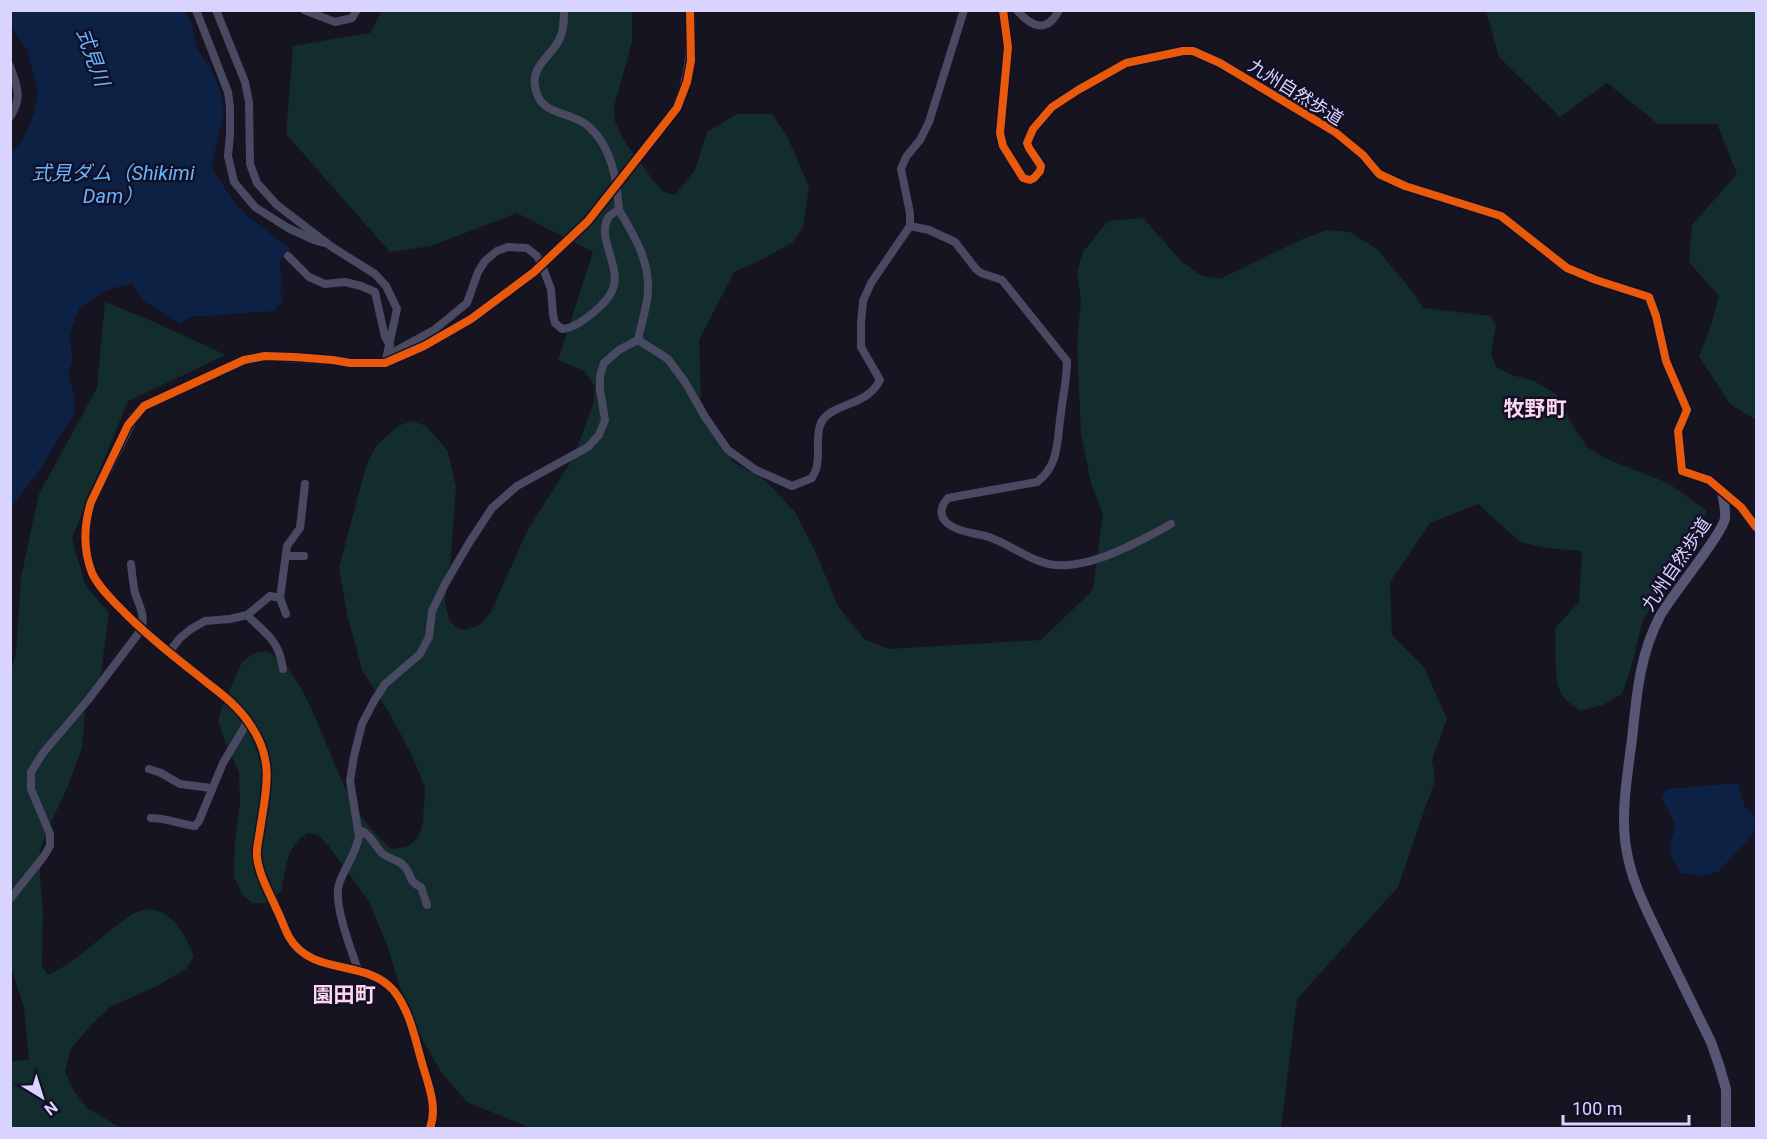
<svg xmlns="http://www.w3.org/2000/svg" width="1767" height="1139" viewBox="0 0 1767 1139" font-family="Roboto,'Noto Sans JP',sans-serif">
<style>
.green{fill:#132c2d}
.water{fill:#0d2144}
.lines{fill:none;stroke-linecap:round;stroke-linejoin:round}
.secondary-tunnel{stroke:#333142;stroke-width:10;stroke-dasharray:10 5;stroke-linecap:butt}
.street{stroke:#4a4962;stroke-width:8}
.secondary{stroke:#575674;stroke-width:10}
.cycleway-casing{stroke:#130f26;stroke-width:11}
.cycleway{stroke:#e8590c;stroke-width:8}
.labels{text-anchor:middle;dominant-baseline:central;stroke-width:5;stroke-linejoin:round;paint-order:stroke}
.street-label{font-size:18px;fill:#d9d4ff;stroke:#130f26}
.water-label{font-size:20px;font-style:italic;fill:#62b6ff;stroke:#130f26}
.quarter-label{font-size:21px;font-weight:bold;fill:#ffd6f0;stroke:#130f26}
</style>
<rect width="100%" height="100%" fill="#161421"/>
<!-- green -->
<g class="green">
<path d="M382,11H632V42L614,107L615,122L625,142L656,184L664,192L675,195L695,170L707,132L737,114H772L788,138L809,187L803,227L793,242L761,260L734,272L699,340L701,400L733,462L766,481L795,512L816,553L838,606L864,639L889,649L1041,640L1093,590L1103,514L1091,483L1081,434L1077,344L1081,301L1077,272L1083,252L1108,221L1143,218L1181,261L1202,276L1220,279L1300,240L1327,230L1350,232L1378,250L1411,290L1423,308L1491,316L1496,325L1491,354L1496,367L1512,375L1534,381L1556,394L1571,422L1587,447L1607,459L1668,483L1707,511L1680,551L1642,623L1631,668L1622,694L1603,705L1580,711C1572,705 1563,699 1560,691C1554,677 1556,644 1555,628L1579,602L1582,551L1547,548L1520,542L1478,504L1430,523L1390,582L1392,635L1424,667L1447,719L1432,760L1435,780L1398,887L1297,999L1281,1128H531L467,1102L441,1072L417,1030L401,990L387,945L369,902L328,845L318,835L308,833C286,845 286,869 281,892L266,903H252L242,894L234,877L235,842L240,802L239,772L227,747L218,721L223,705L242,662L254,653L267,651C273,655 280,659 285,665C330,721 333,803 392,849L407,847L418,838L423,822L425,788L412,755L388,711L362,670L347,614L339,568L366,466L376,446L398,426L412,421L426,426L448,451L456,488L450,565L445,602L449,619L455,627L464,630L480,625L491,612L527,531L573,458L594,402L595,386L584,371L558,360L593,252L517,213L431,246L390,252L286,134L293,46L370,33Z"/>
<polygon points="1486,11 1756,11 1756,420 1730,404 1699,356 1710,329 1719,296 1689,262 1692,225 1737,174 1717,124 1658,124 1607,83 1560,117 1499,57"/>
<path d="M105,302L154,322L226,355L128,401L72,538L85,585L109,613L100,680L85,710L82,748L68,786L51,822L40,850V880L43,910L42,967L48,975C75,963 96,940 119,924C125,920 132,913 139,911C168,902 185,933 194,956L186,969L157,986L110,1007L93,1023L71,1048L65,1072L74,1091L87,1108L121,1128H11V1061L29,1060L24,1007L11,968L10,675L16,652L21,577L39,494L97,388Z"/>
</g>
<!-- water -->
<g class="water">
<polygon points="11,11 185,11 191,23 198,50 210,67 221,93 224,114 211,167 230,196 246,215 291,249 279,262 282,278 280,292 284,300 274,311 189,317 180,324 143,300 131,283 105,291 79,309 70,334 72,361 68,374 74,394 74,415 36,475 11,507 11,152 21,143 34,114 38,91 27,50 11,26"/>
<path d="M1738,783L1744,805L1756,819L1752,835L1719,871L1703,876L1681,873C1669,854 1667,849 1676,827L1662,798L1667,789Z"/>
</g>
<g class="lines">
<!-- secondary-tunnel -->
<polyline class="secondary-tunnel" points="471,319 534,272 588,221 674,112"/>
<!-- street -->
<g class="street">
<polyline points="196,10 228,92 230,107 230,135 228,156 234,182 255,207 288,228 314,240 324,243"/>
<polyline points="216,10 245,82 249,102 250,164 257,183 277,205 332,247 375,274 386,286 397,309 386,359"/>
<polyline points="304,10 335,22 352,18 357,10"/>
<path d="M564,10C564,20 564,29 560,38C554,54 531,65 535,86C539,116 567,110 587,125C612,146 617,180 619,210"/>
<polyline points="1003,10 1008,47 1000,133 1003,146 1023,178 1030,180 1034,178 1040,171 1041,166 1029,148 1027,143 1033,129 1052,107 1078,90 1126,63 1183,51 1193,51 1220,63 1335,132 1363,155 1379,174 1405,186 1501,216 1567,268 1596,280 1649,297 1656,316 1666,361 1687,410 1678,431 1682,471 1709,480 1741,507 1756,527"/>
<path d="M1017,10C1031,27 1047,34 1059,10"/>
<path d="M10,66C17,86 23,98 10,117"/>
<path d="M910,226L929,230L955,242L976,269L981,273L1002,280L1067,361C1067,378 1063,396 1061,413C1057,438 1060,465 1037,482L948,498C942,504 938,514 946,522C956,532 976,533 989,537C1012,545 1032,563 1056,565C1093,568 1140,541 1171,524"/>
<polyline points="288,256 309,277 325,284 345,282 361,286 375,292 385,337 390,345"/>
<path d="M638,340L668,359L685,382L705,417L728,450L756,470L792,486L812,478C814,474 817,469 817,465C820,452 815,436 821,423C830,403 867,407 880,380L861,347V324L863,301L871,283L910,226V213L901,169L906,157L920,140L929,122L964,10"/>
<path d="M388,355L434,330L467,303L478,272L485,261L497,251L508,247L527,248L537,256L543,268L551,289L553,315L555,323L562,329C574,328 584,320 594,312C601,306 608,300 612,291C623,268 596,238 608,218C610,214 615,212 619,210C633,234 649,259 648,289C648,305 641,324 638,340"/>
<polyline points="286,556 304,556"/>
<polyline points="280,598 287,546 300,528 305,484"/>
<polyline points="247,615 270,596 280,598 286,614"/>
<path d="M169,652L180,638L191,629L205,621L230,619L247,615C267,635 279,640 283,669"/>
<polyline points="149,769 161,773 180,784 211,788"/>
<path d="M151,818C166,818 180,824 195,826L199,821L223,763L248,721"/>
<path d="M358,830C370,833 373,844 382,853C388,859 397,859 403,865C413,874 406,880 421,887L427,905"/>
<path d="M10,899L44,856L50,846V834L31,789V772L43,753L88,700L141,630C146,616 139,605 135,593C133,583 132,574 131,564"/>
<path d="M358,970C351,949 333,904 339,884C345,867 356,854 359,836L350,781L354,756L362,724L374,701L385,684L420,654L429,637L432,611L445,584L469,543L492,508L517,486L588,447L599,435L605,420L600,389V376L604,363L619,350L638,340"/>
</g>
<!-- secondary -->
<g class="secondary">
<path d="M674,112C678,107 680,101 682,95C692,65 692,41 690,10"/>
<path d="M1722,491C1723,500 1726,509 1725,518C1724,532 1671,596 1660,616C1641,652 1637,690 1633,730C1629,767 1620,810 1626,847C1631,882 1648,913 1663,944C1679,977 1695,1009 1711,1042L1719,1065L1726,1089V1128"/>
<path d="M430,1128C438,1107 428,1084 422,1063C415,1039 410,1011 394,991C366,958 312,977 289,937C284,928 281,917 276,908C269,892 259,875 257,857C256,848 259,839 260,830C266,791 275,761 251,726C240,708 222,694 206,682C176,658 146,635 120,608C110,598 98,586 92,573C83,550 84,525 91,502L133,418L144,406L172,393L244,360L265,356L333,360L350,363H385L424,346L471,319"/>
</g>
<!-- cycleway casing -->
<g class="cycleway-casing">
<g id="cycleway">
<polyline points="1003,10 1008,47 1000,133 1003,146 1023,178 1030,180 1034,178 1040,171 1041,166 1029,148 1027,143 1033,129 1052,107 1078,90 1126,63 1183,51 1193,51 1220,63 1335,132 1363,155 1379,174 1405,186 1501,216 1567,268 1596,280 1649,297 1656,316 1666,361 1687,410 1678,431 1682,471 1709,480 1741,507 1756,527"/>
<path d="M430,1128C438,1107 428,1084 422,1063C415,1039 410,1011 394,991C366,958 312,977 289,937C284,928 281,917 276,908C269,892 259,875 257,857C256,848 259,839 260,830C266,791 275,761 251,726C240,708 222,694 206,682C176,658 146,635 120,608C110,598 98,586 92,573C83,550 84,525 91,502L128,425L144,406L244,360L265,356L294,357L333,360L350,363H385L424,346L471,319L534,272L588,221L677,108L687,82L691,61L690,10"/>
</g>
</g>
<!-- cycleway -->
<use href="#cycleway" class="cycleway"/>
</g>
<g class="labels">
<!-- street labels -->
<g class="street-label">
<text transform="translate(1296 92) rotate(32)">九州自然歩道</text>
<text transform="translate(1676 564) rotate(-56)">九州自然歩道</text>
</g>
<!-- water labels -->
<g class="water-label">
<text transform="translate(93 57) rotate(70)">式見川</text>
<text x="113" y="173">式見ダム（Shikimi<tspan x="113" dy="23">Dam）</tspan></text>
</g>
<!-- quarter labels -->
<g class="quarter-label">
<text x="1535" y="409">牧野町</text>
<text x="344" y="995">園田町</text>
</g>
</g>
<!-- border -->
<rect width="1767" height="1139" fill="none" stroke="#d9d4ff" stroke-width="24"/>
<!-- north arrow -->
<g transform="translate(42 1097) rotate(142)" stroke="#130f26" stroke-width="4.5" paint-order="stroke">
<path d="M0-4.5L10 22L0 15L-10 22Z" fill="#d9d4ff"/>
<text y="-9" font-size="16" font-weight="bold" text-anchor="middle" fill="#d9d4ff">N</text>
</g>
<!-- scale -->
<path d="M1563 1115v9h126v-9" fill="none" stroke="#d9d4ff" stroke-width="3"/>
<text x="1572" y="1115" font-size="18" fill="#d9d4ff" stroke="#130f26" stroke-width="4.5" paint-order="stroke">100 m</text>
</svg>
